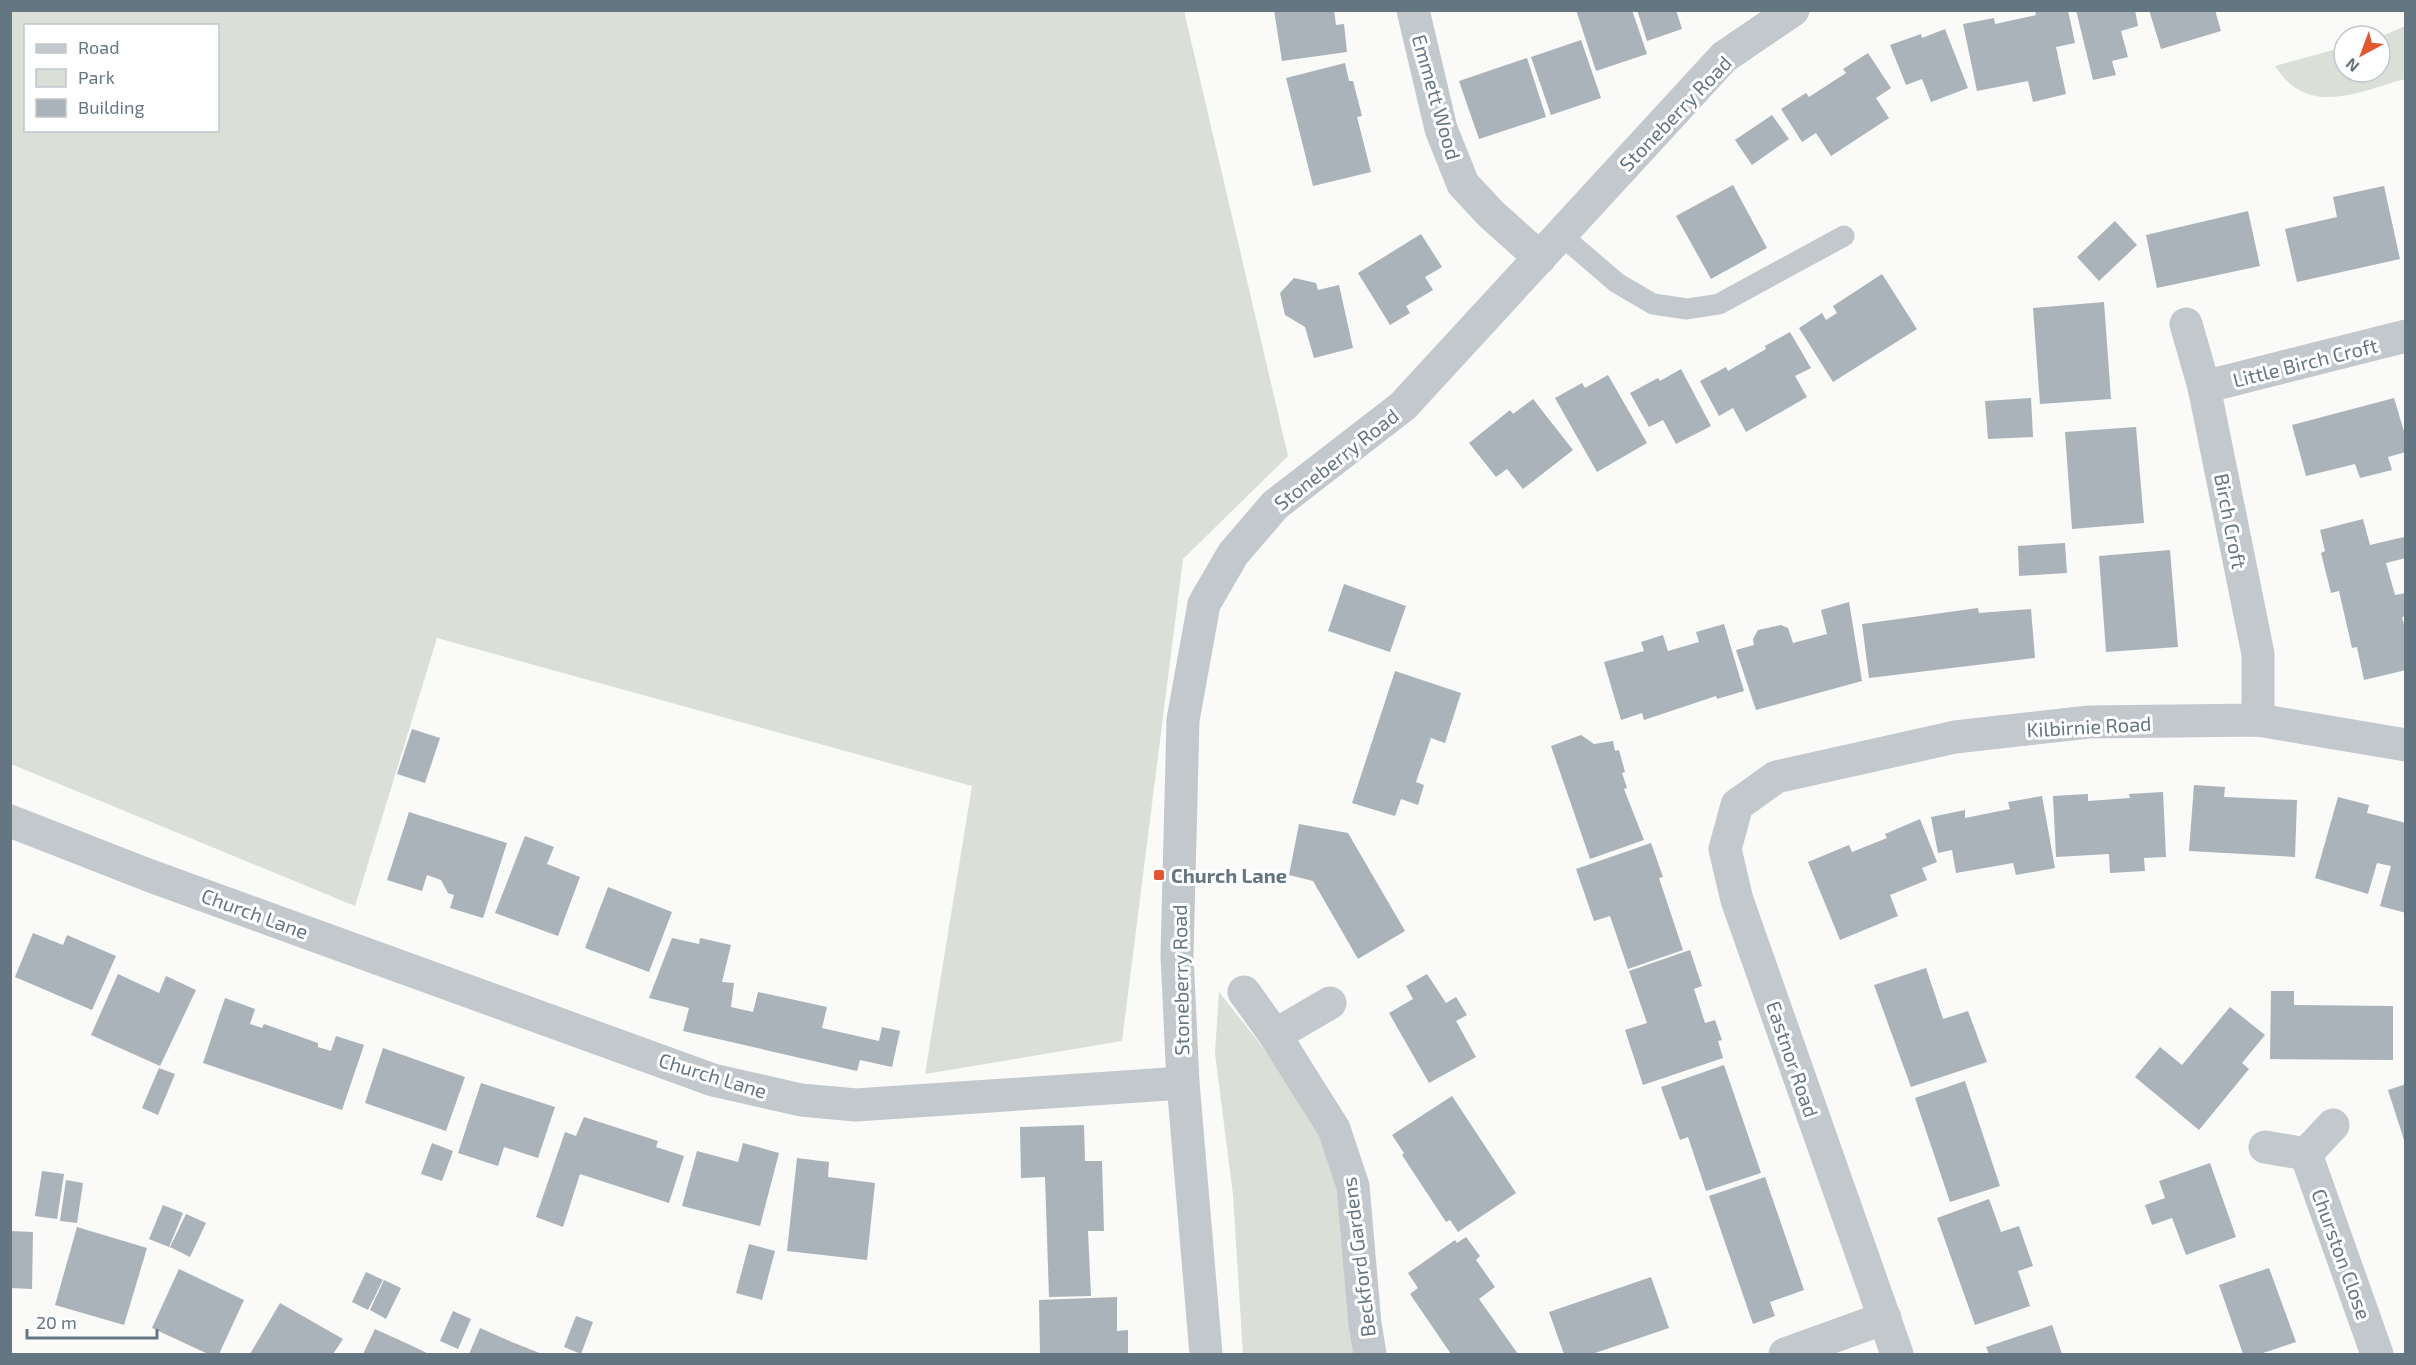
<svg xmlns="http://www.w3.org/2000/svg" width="2416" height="1365" viewBox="0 0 2416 1365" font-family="'Exo 2',sans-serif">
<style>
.green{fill:#dadfd7;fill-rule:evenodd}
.building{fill:#aab3b9}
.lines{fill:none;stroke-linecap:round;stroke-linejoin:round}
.service{stroke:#c3c8cc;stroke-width:21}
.minor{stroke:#c3c8cc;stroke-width:33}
.poi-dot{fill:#e4572e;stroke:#fff;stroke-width:2}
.labels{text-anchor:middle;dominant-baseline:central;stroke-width:6;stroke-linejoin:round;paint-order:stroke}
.street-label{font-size:20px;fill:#657683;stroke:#fff}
.poi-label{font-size:20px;font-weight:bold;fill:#657683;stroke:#fff;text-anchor:start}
</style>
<rect width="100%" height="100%" fill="#fafaf8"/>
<!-- green -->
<g class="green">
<path d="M10,11H1184L1288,456L1183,559L1122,1041L925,1074L972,786L437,638L355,906L11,764ZM26,26H218V130H26Z"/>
<path d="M2405,26V79C2358,92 2308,118 2275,66L2344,47V72H2380V37Z"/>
<path d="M1219,992C1259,1043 1307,1098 1330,1160C1349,1213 1351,1296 1357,1354H1243L1233,1195L1215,1053Z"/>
</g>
<!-- building -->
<g class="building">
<polygon points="1274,10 1334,10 1336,25 1344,24 1347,52 1282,61"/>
<polygon points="1576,10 1632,10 1647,54 1596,71"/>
<polygon points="1637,10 1676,10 1682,29 1647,41"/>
<polygon points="2037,10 2068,10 2075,43 2056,47 2066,94 2033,102 2028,81 1977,91 1963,24 1994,18 1995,24 2036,15 2035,11"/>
<polygon points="2076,10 2135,10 2138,26 2121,31 2128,57 2112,61 2116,75 2093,80"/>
<polygon points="2149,10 2215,10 2221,31 2161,49"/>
<polygon points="1945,29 1968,88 1931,102 1922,79 1906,85 1890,45 1921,34 1922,38"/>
<polygon points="1581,40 1601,98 1551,115 1531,57"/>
<polygon points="1868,53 1891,88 1876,98 1889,118 1831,156 1816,133 1802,142 1781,109 1806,93 1809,97 1846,73 1843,69"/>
<polygon points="1527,58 1546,117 1479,139 1459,81"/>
<polygon points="1345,63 1349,81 1353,81 1362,116 1357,117 1371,172 1313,186 1286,78"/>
<polygon points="1772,115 1789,139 1752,165 1735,140"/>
<polygon points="1733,185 1767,248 1711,279 1676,216"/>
<polygon points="2384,186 2400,259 2297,282 2285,229 2337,217 2333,197"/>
<polygon points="2248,211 2260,266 2157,288 2146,235"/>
<polygon points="2115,221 2137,245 2099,281 2077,257"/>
<polygon points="1421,234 1442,267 1425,277 1433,290 1406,306 1410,313 1390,325 1358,273"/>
<polygon points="1882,274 1917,329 1833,382 1799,328 1822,313 1826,320 1837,313 1833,306"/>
<polygon points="1294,278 1316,283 1318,290 1339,285 1353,348 1314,358 1305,327 1285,315 1280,293"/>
<polygon points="2104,302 2111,399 2040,404 2033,308"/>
<polygon points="1790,332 1811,368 1795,376 1807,397 1746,432 1733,408 1719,416 1700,381 1726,367 1728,371 1766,349 1765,346"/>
<polygon points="1681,369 1711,426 1676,444 1663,420 1649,427 1630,393 1658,378 1660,381"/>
<polygon points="1608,375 1647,443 1597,472 1555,398 1582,383 1585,388"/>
<polygon points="2031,398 2033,437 1988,439 1985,401"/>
<polygon points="2394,398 2406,438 2406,452 2388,457 2392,470 2360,478 2355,464 2306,476 2292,425"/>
<polygon points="1533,399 1573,450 1523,489 1507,469 1496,477 1469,443 1510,410 1513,414"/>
<polygon points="2136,427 2144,523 2072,529 2065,432"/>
<polygon points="2363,519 2370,545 2404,537 2406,543 2406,558 2386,563 2395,595 2406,593 2406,616 2402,617 2406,632 2406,670 2364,680 2357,647 2352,648 2339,591 2331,593 2321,553 2325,551 2320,530"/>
<polygon points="2065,543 2067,573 2019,576 2018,546"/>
<polygon points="2170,550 2178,647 2106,652 2099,556"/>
<polygon points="1344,584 1406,606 1390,652 1328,631"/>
<polygon points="1849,602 1862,681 1756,710 1736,650 1754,645 1753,639 1758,630 1781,625 1788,628 1793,643 1827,634 1821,610"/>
<polygon points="1978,608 1979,613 2031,609 2035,658 1869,678 1862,624"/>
<polygon points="1724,624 1744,691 1717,699 1716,696 1644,720 1642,713 1621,720 1604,662 1644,651 1641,642 1663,635 1668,651 1699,642 1696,632"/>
<polygon points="1395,671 1461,693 1445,743 1431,738 1416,782 1424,785 1418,805 1401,799 1395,816 1352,803"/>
<polygon points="412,729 440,738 425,783 397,774"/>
<polygon points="1581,735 1594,744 1613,741 1615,751 1619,750 1625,772 1622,773 1627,788 1624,789 1644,840 1590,859 1551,746"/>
<polygon points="2194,785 2225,787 2224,797 2297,800 2295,857 2189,851"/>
<polygon points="2163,792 2166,857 2144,858 2145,871 2110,873 2109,854 2056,857 2053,796 2088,794 2088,801 2130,798 2129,794"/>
<polygon points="2042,796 2055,868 2016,875 2013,863 1956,873 1952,850 1938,853 1931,817 1965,810 1965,818 2010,809 2008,802"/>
<polygon points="2338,797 2369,805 2367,813 2406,823 2406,913 2380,906 2391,866 2377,863 2368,894 2315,878"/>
<polygon points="409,812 507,843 483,918 450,908 454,895 448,893 441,880 427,875 422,891 387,880"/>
<polygon points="1920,819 1937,862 1922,868 1927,880 1890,895 1898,916 1840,940 1808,862 1849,845 1852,852 1887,838 1885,834"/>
<polygon points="1299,824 1348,833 1405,931 1358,959 1313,881 1289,875"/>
<polygon points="525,836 554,847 547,864 580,877 558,936 495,913"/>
<polygon points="1651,843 1663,877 1659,878 1683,950 1628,969 1610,916 1594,921 1576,869"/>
<polygon points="608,887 672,912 649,972 585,948"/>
<polygon points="33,933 63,945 67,935 116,956 92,1010 15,977"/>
<polygon points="672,938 699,944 700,938 731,945 722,982 734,983 731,1007 753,1012 758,992 827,1007 822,1028 879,1041 882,1027 900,1031 892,1067 860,1060 857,1071 683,1031 689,1008 649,998"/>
<polygon points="1690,950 1702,986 1694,989 1705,1023 1715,1020 1722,1040 1718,1041 1723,1058 1643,1085 1625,1030 1647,1023 1629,971"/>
<polygon points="1926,968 1943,1019 1968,1011 1987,1062 1911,1087 1874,985"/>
<polygon points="118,974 159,993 166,976 196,990 160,1066 91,1035"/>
<polygon points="1427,974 1446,1003 1456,997 1467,1015 1456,1021 1476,1057 1429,1083 1389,1013 1413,999 1406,986"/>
<polygon points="2271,991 2294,991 2294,1005 2393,1006 2393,1060 2270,1059"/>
<polygon points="225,998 255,1009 250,1024 262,1028 264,1024 318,1043 318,1047 331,1051 336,1036 364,1045 342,1110 203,1063"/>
<polygon points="2230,1007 2265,1035 2242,1063 2249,1069 2199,1130 2135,1077 2160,1047 2182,1065"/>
<polygon points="383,1048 465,1077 446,1131 365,1103"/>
<polygon points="1724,1065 1761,1173 1706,1191 1688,1137 1680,1140 1661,1087"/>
<polygon points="159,1068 175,1074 158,1115 142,1108"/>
<polygon points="1965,1081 2000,1186 1950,1202 1915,1098"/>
<polygon points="481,1083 555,1107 538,1158 504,1147 498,1166 458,1153"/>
<polygon points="2406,1084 2406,1143 2405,1143 2388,1090"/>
<polygon points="1452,1096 1516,1193 1458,1232 1450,1220 1446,1222 1402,1155 1404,1153 1392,1135"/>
<polygon points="584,1117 658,1141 656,1147 684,1156 669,1203 580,1174 563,1227 536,1217 565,1132 576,1136"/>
<polygon points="1084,1125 1085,1161 1102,1161 1104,1231 1088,1231 1091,1296 1049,1297 1045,1177 1021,1178 1020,1127"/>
<polygon points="432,1143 453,1151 442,1181 421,1174"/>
<polygon points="743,1143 779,1153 760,1226 682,1206 697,1151 738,1162"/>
<polygon points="797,1158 829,1162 828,1177 875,1183 867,1260 787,1251"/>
<polygon points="2210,1163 2236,1237 2186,1255 2172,1218 2152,1225 2145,1205 2165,1198 2159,1181"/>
<polygon points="42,1171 64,1174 57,1219 35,1216"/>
<polygon points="1765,1177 1804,1290 1770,1302 1775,1316 1753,1324 1709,1196"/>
<polygon points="66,1180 83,1183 77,1223 60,1221"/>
<polygon points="1989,1199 2001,1232 2019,1226 2033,1266 2018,1271 2030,1306 1975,1325 1937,1218"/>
<polygon points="163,1205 183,1213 169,1247 149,1239"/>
<polygon points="186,1214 206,1223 190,1257 170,1247"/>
<polygon points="77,1227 147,1248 124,1325 55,1305"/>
<polygon points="10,1231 33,1232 32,1289 10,1288"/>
<polygon points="1466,1237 1480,1256 1476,1260 1495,1287 1479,1299 1518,1354 1451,1354 1410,1294 1418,1288 1408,1273 1455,1240 1457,1243"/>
<polygon points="749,1244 775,1251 762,1300 736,1293"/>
<polygon points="2269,1268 2296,1342 2260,1354 2243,1354 2219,1285"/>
<polygon points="179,1269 244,1300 219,1354 208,1354 152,1328"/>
<polygon points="366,1272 383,1280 368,1310 352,1302"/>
<polygon points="1651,1277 1669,1328 1592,1354 1564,1354 1549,1312"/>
<polygon points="384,1280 401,1288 386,1319 370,1310"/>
<polygon points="1117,1297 1117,1331 1128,1330 1128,1353 1040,1354 1039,1300"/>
<polygon points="280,1303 343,1339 333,1354 250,1354"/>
<polygon points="453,1311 471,1319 458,1349 440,1341"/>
<polygon points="576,1316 593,1322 581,1354 564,1347"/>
<polygon points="2052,1325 2062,1354 1989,1354 1986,1347"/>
<polygon points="480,1328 512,1342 542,1354 469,1354"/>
<polygon points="375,1329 408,1344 429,1354 363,1354"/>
</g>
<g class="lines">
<!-- service -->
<polyline class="service" points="1561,235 1617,283 1653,304 1687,309 1719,304 1844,236"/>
<!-- minor -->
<g class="minor">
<polyline points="1413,10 1441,129 1463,184 1491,214 1540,258"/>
<polyline points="2186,324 2204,387 2258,654 2258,720"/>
<polyline points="2204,387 2406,336"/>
<polyline points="10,821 148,875 713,1080 801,1100 856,1105 1183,1083"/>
<polyline points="1244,992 1275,1035 1334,1129 1353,1186 1365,1324 1370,1354"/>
<polyline points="1275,1035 1330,1003"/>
<polyline points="2265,1147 2306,1154 2333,1125"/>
<polyline points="2306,1154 2377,1354"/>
<polyline points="1206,1354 1183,1083 1177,955 1183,720 1204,604 1233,554 1275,505 1403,406 1724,57 1793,10"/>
<polyline points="1785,1354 1885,1318"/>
<polyline points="1897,1354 1737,900 1725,849 1737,805 1776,777 1955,737 2089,722 2258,720 2406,745"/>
</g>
</g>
<!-- markers -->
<rect class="poi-dot" x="1153" y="869" width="12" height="12" rx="3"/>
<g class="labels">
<!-- street labels -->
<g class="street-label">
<text transform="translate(1437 97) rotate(74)">Emmett Wood</text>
<text transform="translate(1675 113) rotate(-46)">Stoneberry Road</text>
<text transform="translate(2305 362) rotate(-14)">Little Birch Croft</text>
<text transform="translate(1336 459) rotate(-38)">Stoneberry Road</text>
<text transform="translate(2231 521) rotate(79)">Birch Croft</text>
<text transform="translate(2089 726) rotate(-3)">Kilbirnie Road</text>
<text transform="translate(255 913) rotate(20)">Church Lane</text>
<text transform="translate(1180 980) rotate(-91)">Stoneberry Road</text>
<text transform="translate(1793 1059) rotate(71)">Eastnor Road</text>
<text transform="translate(713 1075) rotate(17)">Church Lane</text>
<text transform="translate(2342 1254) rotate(70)">Churston Close</text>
<text transform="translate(1358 1257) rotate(-97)">Beckford Gardens</text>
</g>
<!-- poi labels -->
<g class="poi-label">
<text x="1171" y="875">Church Lane</text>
</g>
</g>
<!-- border -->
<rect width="2416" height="1365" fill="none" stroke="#657683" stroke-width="24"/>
<!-- legend -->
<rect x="24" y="24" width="195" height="108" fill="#ffffff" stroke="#c1c8cd" stroke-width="1.5"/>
<rect x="36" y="44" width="30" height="9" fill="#c3c8cc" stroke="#c1c8cd" stroke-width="1.5"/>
<text x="78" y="54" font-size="18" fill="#657683">Road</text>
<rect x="36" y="69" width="30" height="18" fill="#dadfd7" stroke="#c1c8cd" stroke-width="1.5"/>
<text x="78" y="84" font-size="18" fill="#657683">Park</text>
<rect x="36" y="99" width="30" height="18" fill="#aab3b9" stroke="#c1c8cd" stroke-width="1.5"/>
<text x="78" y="114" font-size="18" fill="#657683">Building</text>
<!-- north arrow -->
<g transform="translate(2362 54) rotate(221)"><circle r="28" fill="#ffffff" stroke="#c1c8cd" stroke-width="1.5"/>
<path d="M0-4.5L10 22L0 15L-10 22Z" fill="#e4572e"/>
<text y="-9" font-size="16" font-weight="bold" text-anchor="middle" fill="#657683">N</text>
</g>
<!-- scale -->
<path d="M27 1329v9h130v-9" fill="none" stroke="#657683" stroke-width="3"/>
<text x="36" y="1329" font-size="18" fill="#657683" stroke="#ffffff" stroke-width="4.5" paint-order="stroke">20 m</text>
</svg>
